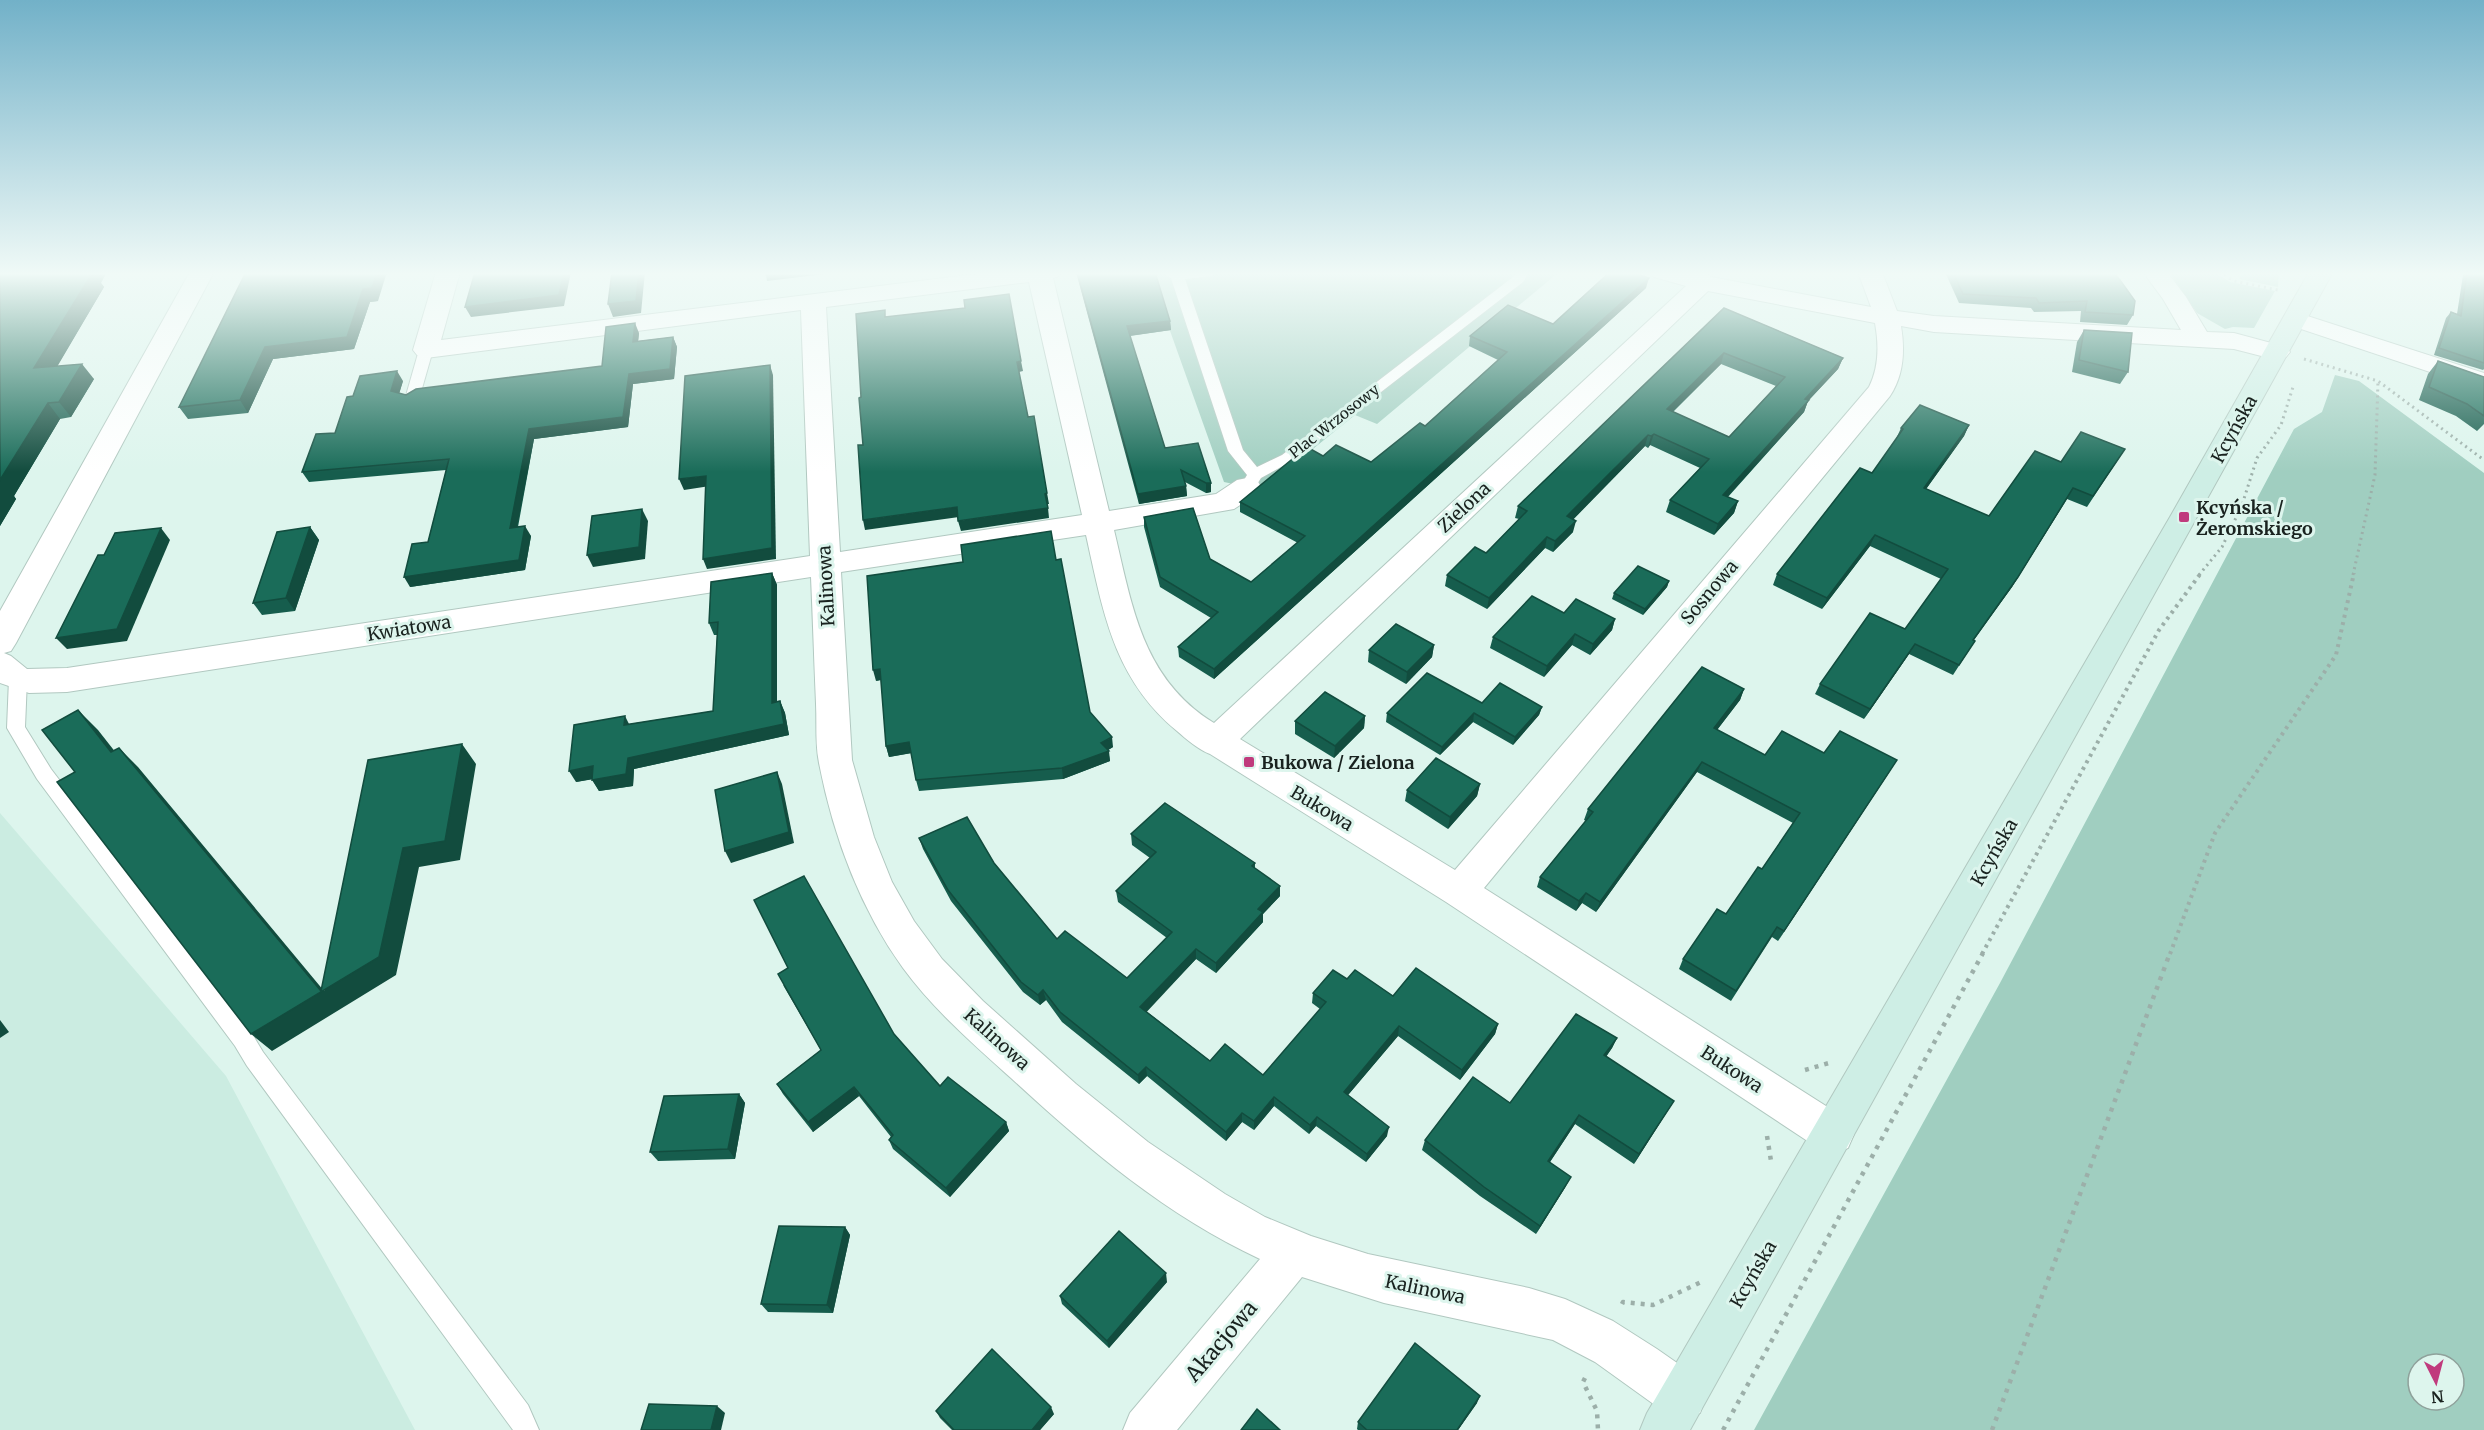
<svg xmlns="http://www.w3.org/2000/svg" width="2484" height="1430" viewBox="0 0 2484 1430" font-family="Merriweather,serif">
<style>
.built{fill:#cbece1}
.green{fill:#a0cec0;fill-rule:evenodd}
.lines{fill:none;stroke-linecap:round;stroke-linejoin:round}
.lane-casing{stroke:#b1c8c0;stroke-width:2}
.street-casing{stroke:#b1c8c0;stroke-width:2}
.secondary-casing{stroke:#b1c8c0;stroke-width:2}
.path-far2{stroke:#9cafa9;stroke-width:3;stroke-dasharray:2 4;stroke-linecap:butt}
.path-far1{stroke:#9cafa9;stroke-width:4;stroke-dasharray:3 4.5;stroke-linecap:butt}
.path{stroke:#9cafa9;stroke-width:4.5;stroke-dasharray:4 6;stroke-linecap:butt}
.lane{fill:#fff;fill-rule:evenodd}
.street{fill:#fff;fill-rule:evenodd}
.secondary{fill:#ceeee5;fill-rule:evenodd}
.wall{fill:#165d4d;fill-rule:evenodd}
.shaded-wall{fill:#124c3e}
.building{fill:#1a6c59;stroke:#124c3e;stroke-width:1.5;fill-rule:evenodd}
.poi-dot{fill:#c03b7d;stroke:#ddf5ed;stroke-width:2}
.labels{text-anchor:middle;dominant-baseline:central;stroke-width:6;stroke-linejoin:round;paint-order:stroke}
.far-street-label{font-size:15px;fill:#19221f;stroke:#ddf5ed}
.street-label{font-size:18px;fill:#19221f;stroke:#ddf5ed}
.poi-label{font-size:18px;font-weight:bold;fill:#19221f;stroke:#ddf5ed;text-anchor:start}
.near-street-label{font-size:21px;fill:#19221f;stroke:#ddf5ed}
</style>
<rect width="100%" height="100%" fill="#ddf5ed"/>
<!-- built -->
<polygon class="built" points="0,813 226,1076 415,1430 0,1430"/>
<!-- green -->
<g class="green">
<polygon points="1149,272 1559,272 1377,424 1355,415 1262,490 1224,482"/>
<polygon points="2169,272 2214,272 2230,282 2275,291 2254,328 2233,327 2225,329 2197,313"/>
<polygon points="2244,272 2279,272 2278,287 2239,279"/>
<path d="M2335,375L2359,381L2484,473V1430H1754L2000,983L2294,429L2322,412ZM2418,1364H2454V1400H2418Z"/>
</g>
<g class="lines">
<!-- lane casing -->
<g class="lane-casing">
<g id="lane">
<polygon points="1160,272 1218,272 1211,276 1185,279 1243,450 1257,467 1282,455 1513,277 1516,272 1529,272 1523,282 1292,461 1261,478 1254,489 1249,490 1241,485 1247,475 1228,451 1171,278"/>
<polygon points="426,346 433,350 419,399 412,403 407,402 405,399 419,350"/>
<polygon points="18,672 24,674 27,679 25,727 51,769 251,1032 263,1052 528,1405 539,1430 513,1430 247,1066 235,1046 37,779 7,728 9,679 12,674"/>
</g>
</g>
<!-- street casing -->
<g class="street-casing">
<g id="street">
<path d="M190,272H214L16,643L11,651L4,653L11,656L27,669L67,668L810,556L801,310L426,358L417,355L413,350L436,272H460L441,340L993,272H1061L1057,277L1053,278L1109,511L1216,494L1237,480L1247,478L1257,480L1261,487L1257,494L1234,509L1114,530C1132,605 1142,679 1214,723L1686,286L1654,277L1650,272H1706L1711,277L1871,307L1858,272H1882L1897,311L1934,316L2181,330L2163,299L2143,272H2167L2186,297L2207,332L2234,333L2286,347L2290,352L2286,357L2277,360L2234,349L1934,332L1901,326C1905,350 1904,375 1890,396L1484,888L1848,1120L1854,1134L1848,1148L1833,1154L1818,1148L1446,902L1210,754C1199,750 1186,739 1177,731C1113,678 1103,611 1086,535L841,572L852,760L874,837L892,882L914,921L942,959L983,1001L1076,1084L1148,1142L1225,1194L1265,1217L1311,1236L1368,1254L1529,1288L1565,1299L1613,1321L1657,1349L1700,1379L1706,1396L1700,1413L1683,1419L1666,1413L1595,1362L1553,1340L1384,1303L1302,1277L1177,1430H1123L1130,1413L1260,1259C1165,1215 1087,1148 1011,1078C973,1044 933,1009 903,968C860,908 833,835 819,763C815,744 817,723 816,704C814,662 813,619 811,577L67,692L29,693L0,683V611ZM1029,282L1082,515L840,552L826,307ZM1708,291L1875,323C1879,345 1879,367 1869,387L1455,870L1240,739Z"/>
<polygon points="2295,312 2484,373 2484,390 2286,324 2283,319 2286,314"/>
</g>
</g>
<!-- secondary casing -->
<g class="secondary-casing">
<polygon id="secondary" points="2309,272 2333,272 1690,1430 1640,1430 1647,1413 2170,517"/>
</g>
<!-- path-far2 -->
<g class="path-far2">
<polyline points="2219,272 2234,281 2278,290"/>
<polyline points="2304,359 2378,381 2484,460"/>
<polyline points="2199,575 2222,547 2242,505 2257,458 2281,425 2293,387"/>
<polyline points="2353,575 2375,475 2378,381"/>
</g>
<!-- path-far1 -->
<g class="path-far1">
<polyline points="1982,954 2159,630 2201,573"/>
<polyline points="2170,954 2215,833 2336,655 2354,573"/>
</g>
<!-- path -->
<g class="path">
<polyline points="1805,1070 1829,1063"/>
<polyline points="1767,1136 1771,1161"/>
<polyline points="1622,1304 1623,1302 1653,1305 1701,1282"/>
<polyline points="1585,1378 1583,1382 1597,1411 1598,1430"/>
<polyline points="1723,1430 1983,953"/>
<polyline points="1992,1430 2170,953"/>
</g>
<!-- lane -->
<use href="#lane" class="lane"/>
<!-- street -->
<use href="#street" class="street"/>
<!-- secondary -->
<use href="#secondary" class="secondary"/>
</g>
<!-- wall -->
<g class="wall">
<polygon points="0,272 101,283 104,287 57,366 94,379 71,417 60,419 14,496 16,499 0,526"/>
<polygon points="246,272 378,301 370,302 354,349 273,359 248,413 188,419 179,407"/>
<polygon points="1076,272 1155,272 1170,321 1171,330 1130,336 1165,448 1211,483 1211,492 1206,493 1185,482 1186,486 1187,496 1139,504"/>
<polygon points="1945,272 2113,272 2133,315 2127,325 2080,322 2081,311 2034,312 2031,308 1959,303"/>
<polygon points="2464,272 2484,272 2484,369 2483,370 2434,355 2446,318 2451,312 2457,314 2463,275"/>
<polygon points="1646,288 1214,679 1179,657 1178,647 1211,618 1160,587 1144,527 1144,517 1210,559 1251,582 1298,543 1240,512 1240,502 1323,456 1371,462 1425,426 1498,360 1469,346 1470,336 1553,324"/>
<path d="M1724,308L1843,358L1838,369L1808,401L1804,412L1728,497L1738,501L1734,513L1714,535L1666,512L1670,500L1700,468L1650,445L1648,448L1645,446L1573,519V532L1553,552L1545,548L1487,609L1445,586L1447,575L1486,553L1519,519L1515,518L1518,506ZM1721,364L1776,386L1729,437L1673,412Z"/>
<polygon points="2084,330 2128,372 2120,384 2072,372 2077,342"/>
<polygon points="639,333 638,341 673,337 677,347 674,379 633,384 628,427 534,439 518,527 531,536 525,570 410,587 428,542 446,470 309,482 302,472 335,433 353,396 403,381 399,393 406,395 602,366"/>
<polygon points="2438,361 2484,377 2484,424 2477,431 2456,416 2419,400 2428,374"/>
<polygon points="1969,425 1964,436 1926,489 1989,516 2061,462 2125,449 2087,507 2067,499 2012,587 1974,640 1975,641 1953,675 1909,654 1864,719 1815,694 1820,684 1905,629 1941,579 1870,546 1822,609 1773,585 1777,574 1872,473 1896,439 1901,428"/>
<polygon points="310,527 319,540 295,611 262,615 253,603"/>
<polygon points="1056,560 1090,712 1113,747 1108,750 1110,761 1063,779 919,791 916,780 911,753 889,757 886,746 881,680 876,681"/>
<polygon points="772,573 777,585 777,702 780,701 785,713 789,735 634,769 633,786 599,791 592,779 576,782 629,724 713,711 717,635 714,635 709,623"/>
<polygon points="1669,581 1667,587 1643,615 1612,599 1614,593"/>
<polygon points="1615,619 1612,630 1590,655 1572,645 1544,677 1490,648 1493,637"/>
<polygon points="1434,645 1432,657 1406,684 1368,662 1369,650"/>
<polygon points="1744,689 1740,700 1717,730 1765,755 1824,753 1890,771 1778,941 1772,937 1731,1001 1679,969 1683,959 1726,914 1762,869 1793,823 1697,772 1596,912 1582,903 1576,911 1537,887 1540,877 1586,821 1584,820 1588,809"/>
<polygon points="1482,703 1542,707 1539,715 1513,745 1473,722 1440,755 1386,722 1387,713"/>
<polygon points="1365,716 1364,728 1334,758 1295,734 1295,721"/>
<polygon points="1480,784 1477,796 1448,829 1405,801 1407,790"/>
<polygon points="1131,834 1255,863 1255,868 1280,896 1263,914 1263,922 1216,973 1196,959 1146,1011 1210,1061 1263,1075 1320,1009 1312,1003 1313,993 1347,979 1393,996 1498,1024 1495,1034 1460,1080 1398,1036 1348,1095 1387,1136 1366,1162 1316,1126 1309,1134 1274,1106 1254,1130 1242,1122 1226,1141 1147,1076 1139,1084 1062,1022 1046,1000 1040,1005 1023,992 951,901 923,849 919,838 994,863 1057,939 1127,978 1167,938 1118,902 1116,891 1150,858 1132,845"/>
<polygon points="783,985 894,1034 940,1086 1006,1122 1009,1131 950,1197 893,1149 889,1140 891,1137 859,1096 813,1132 783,1094 777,1084 821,1050"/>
<polygon points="1617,1038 1612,1048 1606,1057 1674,1101 1634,1164 1575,1124 1550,1162 1566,1186 1536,1234 1480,1196 1422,1150 1425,1140 1510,1103"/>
<polygon points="739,1094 745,1103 735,1159 658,1161 650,1152"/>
<polygon points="845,1227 850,1235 833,1313 768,1312 761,1304"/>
<polygon points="1167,1282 1109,1348 1062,1304 1060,1296"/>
<polygon points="1477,1403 1458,1430 1358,1430 1357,1429 1358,1422"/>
<polygon points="936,1411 1054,1414 1040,1430 952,1430 940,1418"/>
</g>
<!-- shaded-wall -->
<g class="shaded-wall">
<polygon points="88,272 107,272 101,283 104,287 47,384 34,368"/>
<polygon points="377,272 387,272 378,301 370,302 354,349 273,359 248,413 240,400 265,347 363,289"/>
<polygon points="564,272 571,272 564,306 471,317 465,307"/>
<polygon points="639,272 645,272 641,313 613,317 608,304"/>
<polygon points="789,272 841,272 767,281 766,275"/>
<polygon points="1649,278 1646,288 1214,679 1214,669"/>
<polygon points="1170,321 1171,330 1128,336 1127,326"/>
<polygon points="635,323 639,333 637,352 633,342"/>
<polygon points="673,337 677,347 674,379 633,384 628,427 534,439 515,538 510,528 529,429 629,374"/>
<polygon points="1724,353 1721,364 1664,420 1667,409"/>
<polygon points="1843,358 1838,369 1808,401 1804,412 1719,506 1723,495 1805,399"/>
<polygon points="1021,361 1023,371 1019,372 1017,362"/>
<polygon points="82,364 94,379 71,417 59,402"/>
<polygon points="770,365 773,375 776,559 707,569 703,559"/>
<polygon points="397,371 403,381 397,401 391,391"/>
<polygon points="48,403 60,419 14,496 16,499 0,526 0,480"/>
<polygon points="1969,425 1964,436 1919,499 1924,488"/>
<polygon points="1654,434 1650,445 1648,448 1651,436"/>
<polygon points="1648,435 1645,446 1565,528 1567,516"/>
<polygon points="706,476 710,486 684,490 679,479"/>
<polygon points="1206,483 1211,483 1211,492 1206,493"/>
<polygon points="1186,486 1187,496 1139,504 1138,494"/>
<polygon points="1047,493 1049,504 1047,504 1045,494"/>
<polygon points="2067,499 2012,587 1966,650 1973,640"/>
<polygon points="1738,501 1734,513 1714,535 1718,524"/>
<polygon points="957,507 959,517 865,530 863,520"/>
<polygon points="1048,508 1049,518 961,531 958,521"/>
<polygon points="642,509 648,521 645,559 593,567 587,555"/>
<polygon points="1576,521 1573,532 1553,552 1555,541"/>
<polygon points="525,526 531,536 525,570 410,587 404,577"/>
<polygon points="310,527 319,540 295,611 286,598"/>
<polygon points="161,528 170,540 127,641 67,649 56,638"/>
<polygon points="1875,535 1870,546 1822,609 1827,598"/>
<polygon points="1547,537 1545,548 1487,609 1489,598"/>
<polygon points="772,573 777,585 777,714 772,703"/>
<polygon points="1669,581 1667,587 1643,615 1645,609"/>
<polygon points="1615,619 1612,630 1590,655 1593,644"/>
<polygon points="1575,634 1572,645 1544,677 1547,666"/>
<polygon points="1915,644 1909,654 1864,719 1870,709"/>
<polygon points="1434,645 1432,657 1406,684 1407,672"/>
<polygon points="880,669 884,679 876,681 873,670"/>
<polygon points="1744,689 1740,700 1710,739 1714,728"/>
<polygon points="780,701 785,713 789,735 634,769 633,786 599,791 592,780 628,758"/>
<polygon points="1542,707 1539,715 1513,745 1515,737"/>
<polygon points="78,710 98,730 131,772 111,752"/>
<polygon points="1474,713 1473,722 1440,755 1442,747"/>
<polygon points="625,716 631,728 624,725"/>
<polygon points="1365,716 1364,728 1334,758 1335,746"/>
<polygon points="1112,737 1113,747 1105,752 1109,751 1110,761 1063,779 1062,768"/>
<polygon points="909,742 912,753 889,757 886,746"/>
<polygon points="462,744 476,764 460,860 419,867 396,975 272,1051 251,1034 119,748 138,767 324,991 403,848"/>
<polygon points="1897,760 1890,771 1778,941 1784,931"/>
<polygon points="1702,762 1697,772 1596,912 1600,902"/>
<polygon points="593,766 600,778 576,782 569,771"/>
<polygon points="777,772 782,784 794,843 731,863 725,851"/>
<polygon points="1480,784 1477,796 1448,829 1450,817"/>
<polygon points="1280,886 1280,896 1263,914 1263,922 1216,973 1216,963 1258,909"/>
<polygon points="1586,893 1582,903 1576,911 1579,901"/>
<polygon points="1196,949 1196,959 1142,1017 1140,1007"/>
<polygon points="1043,990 1046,1000 1040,1005 1038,995"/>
<polygon points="0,1020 9,1032 0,1038"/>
<polygon points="1498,1024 1495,1034 1460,1080 1462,1070"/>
<polygon points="1399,1026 1398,1036 1343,1101 1344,1092"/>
<polygon points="1617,1038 1612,1048 1599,1066 1604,1055"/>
<polygon points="1146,1067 1147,1076 1139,1084 1138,1075"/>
<polygon points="854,1087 859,1096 813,1132 808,1122"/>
<polygon points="739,1094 745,1103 735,1159 728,1149"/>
<polygon points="1274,1097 1274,1106 1254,1130 1254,1121"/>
<polygon points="1674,1101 1668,1110 1634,1164 1639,1154"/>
<polygon points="1242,1113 1242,1122 1226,1141 1226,1132"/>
<polygon points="1579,1115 1575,1124 1544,1171 1548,1161"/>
<polygon points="1317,1117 1316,1126 1309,1134 1310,1125"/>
<polygon points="1006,1122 1009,1131 950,1197 946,1188"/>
<polygon points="1389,1127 1387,1136 1366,1162 1367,1154"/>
<polygon points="1571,1177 1566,1186 1536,1234 1540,1226"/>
<polygon points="845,1227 850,1235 833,1313 827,1305"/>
<polygon points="1166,1273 1167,1282 1109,1348 1107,1341"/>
<polygon points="1480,1396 1477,1403 1458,1430 1457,1430"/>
<polygon points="717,1406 725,1413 721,1430 711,1430"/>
<polygon points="1051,1407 1054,1414 1040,1430 1032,1430"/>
</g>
<!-- building -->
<g class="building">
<polygon points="0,272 93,272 34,368 82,364 59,402 48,403 0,480"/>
<polygon points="246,272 377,272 372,288 363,289 347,337 265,347 240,400 179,407"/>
<polygon points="475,272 564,272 559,295 465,307"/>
<polygon points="612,272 639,272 636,301 608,304"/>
<polygon points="766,272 789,272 766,275"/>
<polygon points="1077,272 1155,272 1170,321 1127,326 1165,448 1198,443 1211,483 1206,483 1181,470 1186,486 1138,494"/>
<polygon points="1610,272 1632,272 1649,278 1214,669 1178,647 1218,612 1160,577 1144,517 1193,508 1210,559 1251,582 1305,536 1240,502 1307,447 1323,456 1336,445 1371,462 1420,423 1425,426 1507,352 1470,336 1508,305 1553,324"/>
<polygon points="1953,272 2113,272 2120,280 2135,301 2133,315 2085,312 2087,301 2039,303 2036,298 1963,294"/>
<polygon points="2467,272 2484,272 2484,363 2439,348 2451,312 2461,316"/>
<polygon points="1009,294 1021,361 1017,362 1028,417 1034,416 1047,493 1045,494 1048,508 958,521 957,507 863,520 858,445 863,445 859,398 861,397 856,314 885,310 885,317 965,308 964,300"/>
<path d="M1724,308L1843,358L1805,399L1809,400L1723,495L1738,501L1718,524L1670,500L1709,459L1654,434L1651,436L1648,435L1567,516L1576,521L1555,541L1547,537L1489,598L1447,575L1475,547L1486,553L1527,511L1518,506ZM1724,353L1785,377L1729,437L1667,409Z"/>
<polygon points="635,323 633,342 673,337 670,369 629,374 623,417 529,429 510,528 525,526 519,560 404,577 412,544 428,542 449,459 302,472 316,434 335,433 347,397 353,396 360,376 397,371 391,391 406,395 416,389 602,366 606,327"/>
<polygon points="2084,330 2132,333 2128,372 2079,360"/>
<polygon points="2438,361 2484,377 2484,416 2467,404 2429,387"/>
<polygon points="770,365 772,548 703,559 706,476 679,479 685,376"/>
<polygon points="1920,405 1969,425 1924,488 1989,516 2035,451 2061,462 2081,432 2125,449 2093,496 2073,488 2018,577 1973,640 1975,641 1959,665 1915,644 1870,709 1820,684 1870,613 1905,629 1948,569 1875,535 1827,598 1777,574 1860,468 1872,473 1903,429 1901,428"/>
<polygon points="642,509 639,547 587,555 592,516"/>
<polygon points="310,527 286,598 253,603 277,532"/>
<polygon points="161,528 117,629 56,638 98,555 104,555 115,533"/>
<polygon points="1051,531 1056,560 1061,559 1090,712 1112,737 1101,743 1109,751 1062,768 916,780 909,742 886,746 880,669 873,670 867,576 963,562 961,545"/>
<polygon points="1638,566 1669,581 1645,609 1614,593"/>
<polygon points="772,573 772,703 780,701 784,724 628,758 626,774 592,780 593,766 569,771 574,725 625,716 624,725 713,711 718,622 709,623 711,582"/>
<polygon points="1532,596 1564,613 1576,599 1615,619 1593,644 1575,634 1547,666 1493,637"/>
<polygon points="1396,624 1434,645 1407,672 1369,650"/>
<polygon points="1702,667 1744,689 1714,728 1765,755 1782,731 1824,753 1840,731 1897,760 1784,931 1777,927 1736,991 1683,959 1717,909 1726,914 1758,867 1762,869 1800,813 1702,762 1600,902 1586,893 1579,901 1540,877 1593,812 1588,809"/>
<polygon points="1427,673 1482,703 1500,683 1542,707 1515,737 1474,713 1442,747 1387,713"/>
<polygon points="1325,692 1365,716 1335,746 1295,721"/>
<polygon points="78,710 111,752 119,748 321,991 368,760 462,744 445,841 403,848 379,957 251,1034 57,782 75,772 42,730"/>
<polygon points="1436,758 1480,784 1450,817 1407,790"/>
<polygon points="777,772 789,832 725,851 715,790"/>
<polygon points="1165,803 1255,863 1252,866 1280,886 1258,909 1263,912 1216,963 1196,949 1140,1007 1210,1061 1225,1044 1263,1075 1326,1002 1313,993 1333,970 1347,979 1355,970 1393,996 1416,968 1498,1024 1462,1070 1399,1026 1344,1092 1389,1127 1367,1154 1317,1117 1310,1125 1274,1097 1254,1121 1242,1113 1226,1132 1146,1067 1138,1075 1060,1012 1043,990 1038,995 1021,982 948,890 919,838 967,817 994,863 1057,939 1065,931 1127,978 1172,932 1116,891 1156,852 1131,834"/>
<polygon points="804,876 894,1034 940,1086 948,1077 1006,1122 946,1188 889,1140 893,1135 854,1087 808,1122 777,1084 821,1050 778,974 788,968 754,900"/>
<polygon points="1576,1014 1617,1038 1604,1055 1674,1101 1639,1154 1579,1115 1548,1161 1571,1177 1540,1226 1484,1187 1425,1140 1473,1077 1510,1103"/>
<polygon points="739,1094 728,1149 650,1152 664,1096"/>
<polygon points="779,1226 845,1227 827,1305 761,1304"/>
<polygon points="1119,1231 1166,1273 1107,1341 1060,1296"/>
<polygon points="1415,1343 1480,1396 1457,1430 1367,1430 1358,1422"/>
<polygon points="992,1349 1051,1407 1032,1430 954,1430 936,1411"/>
<polygon points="649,1404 717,1406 711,1430 641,1430"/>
<polygon points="1257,1409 1280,1430 1241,1430"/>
</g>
<!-- sky -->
<linearGradient id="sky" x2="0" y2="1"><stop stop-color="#72b1c8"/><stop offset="0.58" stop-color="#f0faf7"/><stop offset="1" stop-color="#f0faf7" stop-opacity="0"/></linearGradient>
<rect width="2484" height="472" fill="url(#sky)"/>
<!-- markers -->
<g class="poi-dot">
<rect x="2178" y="511" width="12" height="12" rx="3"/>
<rect x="1243" y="756" width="12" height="12" rx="3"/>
</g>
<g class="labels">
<!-- far-street labels -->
<g class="far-street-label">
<text transform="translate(1334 421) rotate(-38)">Plac Wrzosowy</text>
</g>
<!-- street labels -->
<g class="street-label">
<text transform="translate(2234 429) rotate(-61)">Kcyńska</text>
<text transform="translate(1464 507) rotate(-43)">Zielona</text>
<text transform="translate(826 586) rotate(-93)">Kalinowa</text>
<text transform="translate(1709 592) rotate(-50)">Sosnowa</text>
<text transform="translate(409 628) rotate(-9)">Kwiatowa</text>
<text transform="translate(1322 808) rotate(31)">Bukowa</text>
<text transform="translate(1994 852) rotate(-60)">Kcyńska</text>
<text transform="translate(997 1039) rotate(42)">Kalinowa</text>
<text transform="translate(1732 1069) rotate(33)">Bukowa</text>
<text transform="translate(1753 1274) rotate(-60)">Kcyńska</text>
<text transform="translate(1425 1289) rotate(12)">Kalinowa</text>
</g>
<!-- poi labels -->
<g class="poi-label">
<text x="2196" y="507">Kcyńska /<tspan x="2196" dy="21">Żeromskiego</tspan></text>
<text x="1261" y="762">Bukowa / Zielona</text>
</g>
<!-- near-street labels -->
<g class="near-street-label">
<text transform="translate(1221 1341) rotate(-50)">Akacjowa</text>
</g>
</g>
<!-- north arrow -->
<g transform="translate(2436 1382) rotate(174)"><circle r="28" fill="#ddf5ed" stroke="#8fa19b" stroke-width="1.5"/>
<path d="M0-4.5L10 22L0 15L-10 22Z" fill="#c03b7d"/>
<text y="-9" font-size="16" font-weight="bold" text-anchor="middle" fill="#19221f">N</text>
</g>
</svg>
